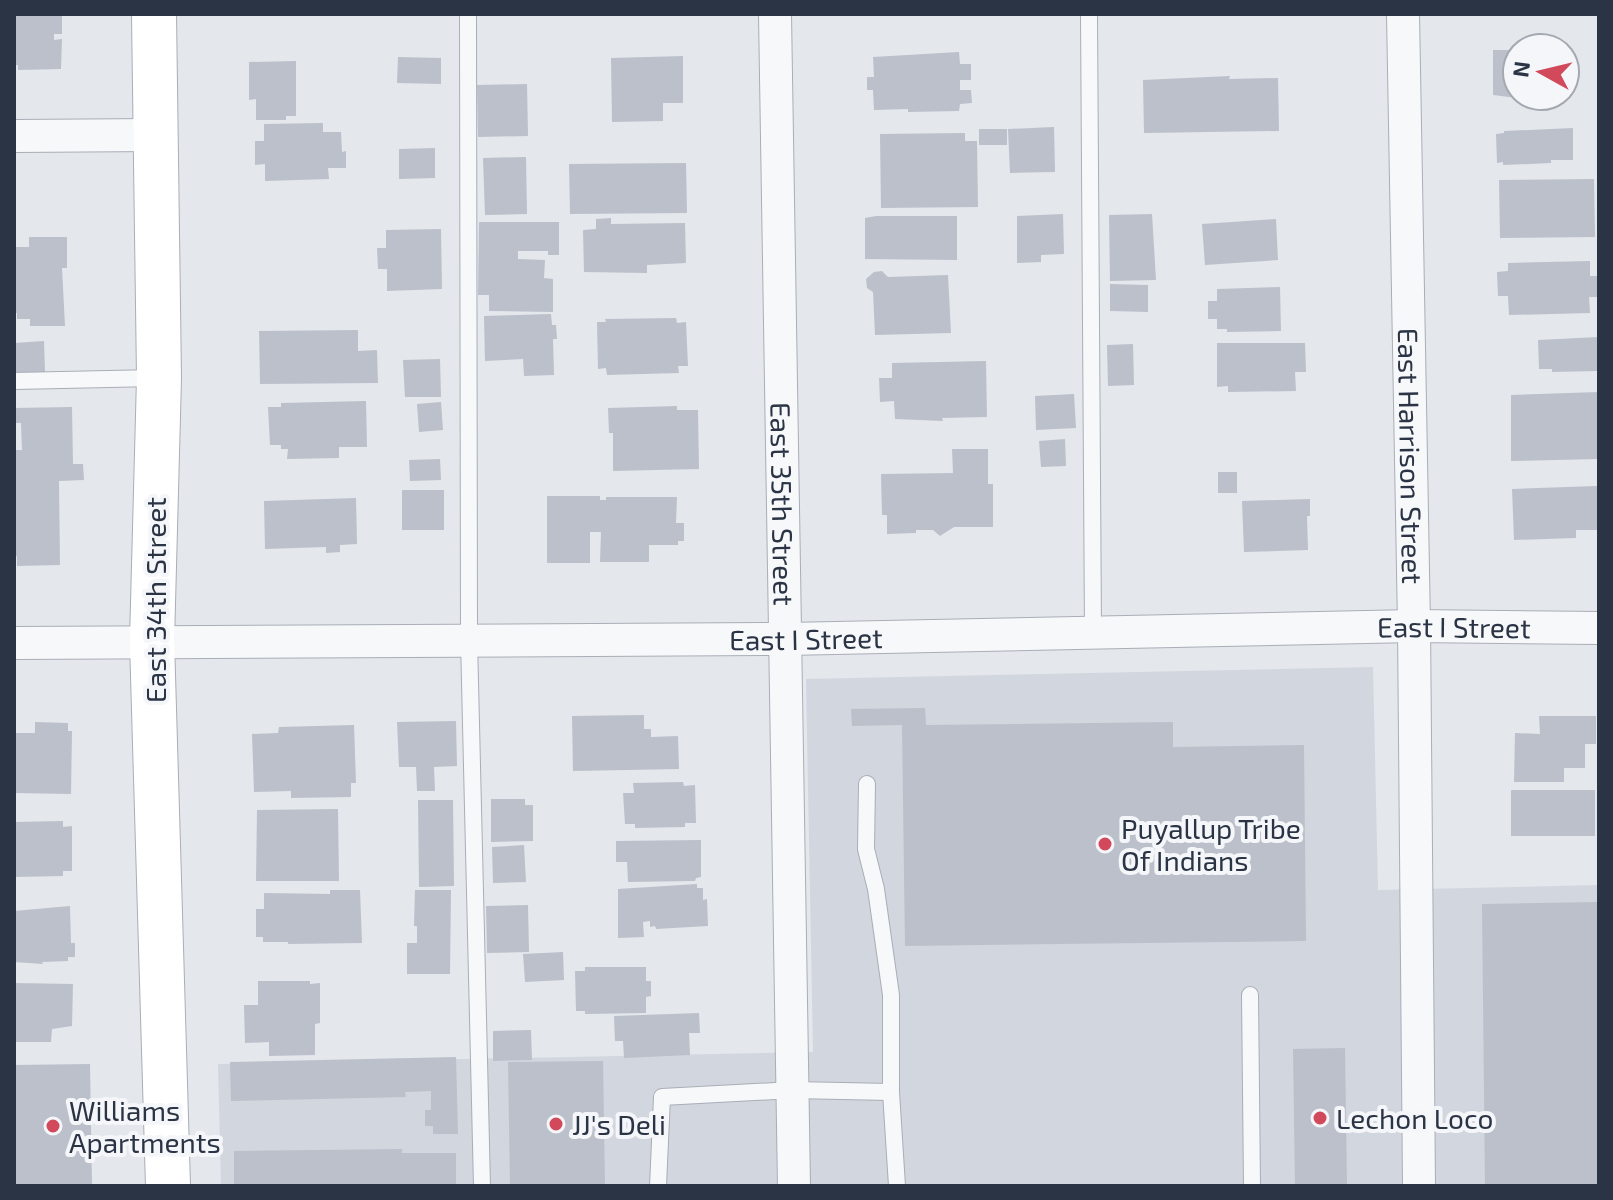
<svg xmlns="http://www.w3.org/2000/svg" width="1613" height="1200" viewBox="0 0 1613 1200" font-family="'Exo 2',sans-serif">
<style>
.built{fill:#d2d6de}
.building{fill:#bbc0ca}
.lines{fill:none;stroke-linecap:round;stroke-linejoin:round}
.lane-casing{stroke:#a9aeb7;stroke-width:18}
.street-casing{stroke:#a9aeb7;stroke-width:34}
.secondary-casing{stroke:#a9aeb7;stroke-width:46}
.lane{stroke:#f7f8fa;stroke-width:16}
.street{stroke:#f7f8fa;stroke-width:32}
.secondary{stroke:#fff;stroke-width:44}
.poi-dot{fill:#d1495b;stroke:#f4f6f9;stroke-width:3}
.labels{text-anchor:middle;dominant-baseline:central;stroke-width:8;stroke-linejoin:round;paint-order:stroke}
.street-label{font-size:28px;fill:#2b3445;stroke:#f4f6f9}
.poi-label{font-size:28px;fill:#2b3445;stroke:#f4f6f9;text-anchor:start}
</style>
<rect width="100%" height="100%" fill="#e4e7ec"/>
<!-- built -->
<polygon class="built" points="1373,667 1378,890 1599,885 1599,1186 221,1186 218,1064 813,1052 806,679"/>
<!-- building -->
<g class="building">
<polygon points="14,14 62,14 62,34 54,34 54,40 62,39 61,69 18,70 18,65 14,65"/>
<polygon points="1565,48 1569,48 1569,65 1577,66 1577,82 1572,82 1571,94 1565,94"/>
<polygon points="1493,50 1517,50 1517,98 1493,95"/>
<polygon points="959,52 960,64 971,64 971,80 960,80 960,90 971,90 972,103 960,104 959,111 908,112 908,109 874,110 873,90 867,90 867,77 874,77 873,57"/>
<polygon points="683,56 683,103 663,103 663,121 612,122 611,58"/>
<polygon points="398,57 441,58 441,84 397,83"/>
<polygon points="296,61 296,116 286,116 286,120 256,120 256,99 249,100 249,62"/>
<polygon points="1230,76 1229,79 1278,78 1279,131 1144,133 1143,80"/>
<polygon points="527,84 528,136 478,137 477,85"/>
<polygon points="323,123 323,132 341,132 342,152 346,151 346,168 328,168 329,179 265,181 265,164 255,165 255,141 264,141 264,124"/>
<polygon points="1054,127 1055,172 1010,173 1008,129"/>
<polygon points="1573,128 1573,160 1551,160 1551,163 1503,165 1503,162 1497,163 1496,134 1504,133 1504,131"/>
<rect x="979" y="129" width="28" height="16"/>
<polygon points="965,133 965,141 977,141 978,207 881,208 880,134"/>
<polygon points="435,148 435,178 399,179 399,149"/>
<polygon points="526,157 527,214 485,215 483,158"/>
<polygon points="686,163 687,213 570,214 569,164"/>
<polygon points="1594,179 1595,237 1500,238 1499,180"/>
<polygon points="1063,214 1064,254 1041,255 1041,262 1017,263 1017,216"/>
<polygon points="1152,214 1156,280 1110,281 1109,215"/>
<polygon points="876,216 957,216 957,260 865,259 865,218"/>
<polygon points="611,218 611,224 685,223 686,263 647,265 647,273 584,272 583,230 596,229 596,219"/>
<polygon points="1276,219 1278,260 1205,265 1202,224"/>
<polygon points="479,222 559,222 559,255 548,255 548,251 518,251 518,259 545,260 544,278 553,279 553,312 489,311 489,295 478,295"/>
<polygon points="441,229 442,289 387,291 387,269 378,269 377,248 386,248 386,230"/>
<polygon points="29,237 67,237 67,268 62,268 65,326 30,326 30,319 17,319 17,313 14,313 14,247 29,247"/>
<polygon points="1590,261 1590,276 1598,276 1599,297 1589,297 1590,313 1509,315 1508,296 1498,296 1497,272 1508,271 1508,263"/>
<polygon points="882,271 888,277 948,275 951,333 875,335 873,292 867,288 866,279 874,272"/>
<polygon points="1110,284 1148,285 1148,312 1110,311"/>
<polygon points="1280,287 1281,331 1227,332 1227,329 1217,329 1217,319 1208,319 1208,301 1217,301 1217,289"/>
<polygon points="551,314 552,325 556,325 557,339 553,339 554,375 524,376 523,359 485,361 484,316"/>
<polygon points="676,318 677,323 686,322 688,366 678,366 679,373 607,375 606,368 598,369 597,322 606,322 605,319"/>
<polygon points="358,330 358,351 377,350 378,383 260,384 259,331"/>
<polygon points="1599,337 1599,371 1552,372 1552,369 1539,369 1538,340"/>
<polygon points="44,341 45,372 14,373 14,343"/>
<polygon points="1217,343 1305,343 1306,372 1295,372 1296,391 1228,392 1228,386 1217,387"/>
<polygon points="1133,344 1134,385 1108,386 1107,345"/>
<polygon points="440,359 441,397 405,397 403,360"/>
<polygon points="986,361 987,417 942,418 943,421 895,419 894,401 880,402 879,378 892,378 892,363"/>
<polygon points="1599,392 1599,459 1511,461 1511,395"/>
<polygon points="1074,394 1076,428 1036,430 1035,396"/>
<polygon points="366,401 367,447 339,447 339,458 287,459 288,449 281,449 281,445 270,445 268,407 281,407 281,403"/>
<polygon points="441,402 443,430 419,432 417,404"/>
<polygon points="677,406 677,410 698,410 699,469 613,471 613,433 609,433 608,408"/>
<polygon points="72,407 73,464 83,464 84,480 59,481 60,565 17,566 17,556 14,557 14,450 22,450 21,423 14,423 14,408"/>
<polygon points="1065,439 1066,466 1041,467 1039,441"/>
<polygon points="952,449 988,449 988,484 993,484 993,527 954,527 940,536 933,530 916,530 916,533 887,534 887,515 882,515 881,474 953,473"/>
<polygon points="440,459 441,480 410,481 409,460"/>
<rect x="1218" y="472" width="19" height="21"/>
<polygon points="1596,486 1599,486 1599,530 1576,530 1576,538 1514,540 1512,489"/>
<rect x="402" y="490" width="42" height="40"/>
<polygon points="547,496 600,496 600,500 606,500 606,497 677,497 676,523 684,523 684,541 678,541 678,545 649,545 649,562 600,562 601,532 590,532 590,563 547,563"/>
<polygon points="356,498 357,544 340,545 340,552 326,553 326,547 265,549 264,501"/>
<polygon points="1310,499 1310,516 1307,516 1308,550 1244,552 1242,501"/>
<polygon points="925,708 926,725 1173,722 1173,747 1304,745 1306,941 905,946 902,725 852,726 851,709"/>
<polygon points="644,715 644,729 651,729 651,737 678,736 679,769 573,771 572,716"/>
<polygon points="1539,716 1596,716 1596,744 1585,744 1585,768 1564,768 1564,782 1514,782 1515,733 1540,734"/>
<polygon points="456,721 457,766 434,767 435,791 417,791 416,767 399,767 397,722"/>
<polygon points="35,722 68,723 68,731 72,731 71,794 14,793 14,733 35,733"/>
<polygon points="354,725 356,783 351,783 351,797 291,798 291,791 254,792 252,734 278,733 279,727"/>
<polygon points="683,782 684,786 695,785 696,823 685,823 685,827 635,828 635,824 625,824 623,793 634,793 633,783"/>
<rect x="1511" y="790" width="84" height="46"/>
<polygon points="491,799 525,799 525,805 533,805 533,841 491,842"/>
<polygon points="418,800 453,800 454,886 419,887"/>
<polygon points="338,809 339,881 256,881 257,810"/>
<polygon points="63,821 63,827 72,826 72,871 63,871 63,876 14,877 14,822"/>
<polygon points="701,840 701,877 696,878 695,881 628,882 627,862 616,862 616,841"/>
<polygon points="524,845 526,882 493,883 492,847"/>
<polygon points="697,884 697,888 703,888 703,900 707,899 708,926 656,929 655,926 650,927 650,921 643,922 644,937 618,938 618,889"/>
<polygon points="330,890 360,890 362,943 288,944 288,942 263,942 263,937 256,937 256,909 264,909 264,893 330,894"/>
<polygon points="415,890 451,890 450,974 407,974 407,943 417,943 417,926 414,926"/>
<polygon points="1599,902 1599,1186 1485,1186 1482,904"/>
<polygon points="528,905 529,952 487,953 486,906"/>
<polygon points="70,906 71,943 75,943 75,957 68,957 68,961 42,962 43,964 14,962 14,911"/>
<polygon points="563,952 564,980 525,982 523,954"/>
<polygon points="585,967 646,967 646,981 651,981 651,996 646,997 646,1013 585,1014 585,1011 576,1011 575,971 585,971"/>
<polygon points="258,981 310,981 310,984 320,983 320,1023 315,1024 315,1055 269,1056 269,1042 245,1043 244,1005 258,1005"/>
<polygon points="14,983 73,984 72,1026 52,1029 51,1042 14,1042"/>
<polygon points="699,1013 700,1033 689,1033 690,1055 624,1058 623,1041 615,1041 614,1016"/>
<polygon points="531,1030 532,1060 493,1061 493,1031"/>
<polygon points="1345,1048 1347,1186 1295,1186 1293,1049"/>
<polygon points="456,1057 458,1134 433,1134 433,1126 425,1126 425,1110 431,1110 431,1091 405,1092 406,1097 231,1101 230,1062"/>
<polygon points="603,1061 605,1186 510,1186 508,1062"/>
<polygon points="90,1064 92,1186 14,1186 14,1065"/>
<polygon points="402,1149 402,1153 456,1153 456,1186 234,1186 234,1151"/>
</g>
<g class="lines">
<!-- lane casing -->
<g class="lane-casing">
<g id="lane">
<polyline points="468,14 469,640 482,1186"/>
<polyline points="1089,14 1093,631"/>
<polyline points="14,381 156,378"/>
<polyline points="867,784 866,849 876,889 891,995 891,1092 897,1186"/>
<polyline points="1250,995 1252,1186"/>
<polyline points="658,1186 662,1097 793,1090 891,1092"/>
</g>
</g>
<!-- street casing -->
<g class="street-casing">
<g id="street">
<path id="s1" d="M775,14L794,1186"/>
<path id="s2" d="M1403,14L1414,626L1419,1186"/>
<polyline points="14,136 155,135"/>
<path id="s3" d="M14,643L786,639L1414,626L1599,628"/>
</g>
</g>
<!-- secondary casing -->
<g class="secondary-casing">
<polyline id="secondary" points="154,14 159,378 152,641 168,1186"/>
</g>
<!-- lane -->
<use href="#lane" class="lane"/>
<!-- street -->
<use href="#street" class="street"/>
<!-- secondary -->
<use href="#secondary" class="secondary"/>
</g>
<!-- markers -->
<g class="poi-dot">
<circle cx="1105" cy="844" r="8"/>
<circle cx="1320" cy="1118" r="8"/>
<circle cx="556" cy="1124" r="8"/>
<circle cx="53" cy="1126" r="8"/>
</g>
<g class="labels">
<!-- street labels -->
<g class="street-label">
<text stroke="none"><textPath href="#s2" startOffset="442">East Harrison Street</textPath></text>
<text stroke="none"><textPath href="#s1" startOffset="490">East 35th Street</textPath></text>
<text transform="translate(155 600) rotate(-90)">East 34th Street</text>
<text stroke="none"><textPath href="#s3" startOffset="1440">East I Street</textPath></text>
<text stroke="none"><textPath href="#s3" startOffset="792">East I Street</textPath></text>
</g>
<!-- poi labels -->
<g class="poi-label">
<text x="1121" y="828">Puyallup Tribe<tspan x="1121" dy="32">Of Indians</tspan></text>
<text x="69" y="1110">Williams<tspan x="69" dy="32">Apartments</tspan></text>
<text x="1336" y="1118">Lechon Loco</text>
<text x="572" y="1124">JJ's Deli</text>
</g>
</g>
<!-- border -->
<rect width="1613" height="1200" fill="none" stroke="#2b3445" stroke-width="32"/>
<!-- north arrow -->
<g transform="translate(1541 72) rotate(278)"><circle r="38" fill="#f4f6f9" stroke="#a4a8b1" stroke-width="2"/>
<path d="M0-6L14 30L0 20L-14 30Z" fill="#d1495b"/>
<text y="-12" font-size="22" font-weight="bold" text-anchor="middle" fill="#2b3445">N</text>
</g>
</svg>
